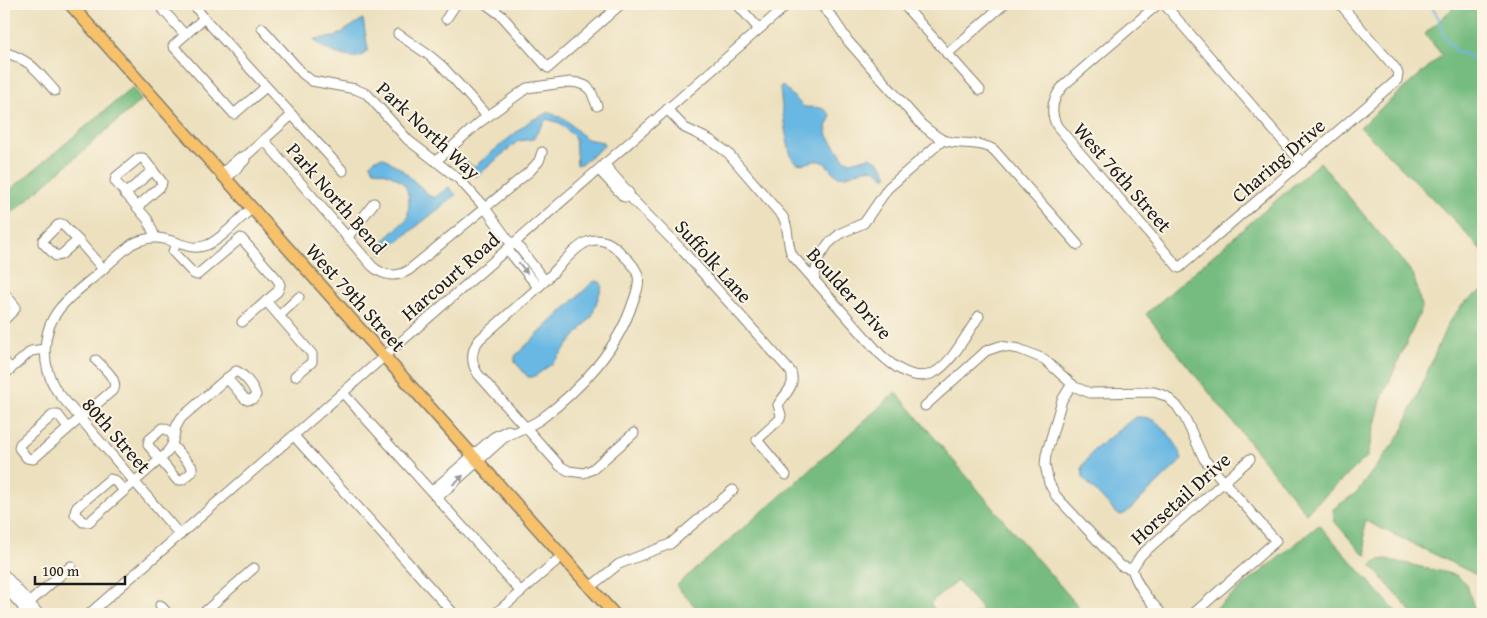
<svg xmlns="http://www.w3.org/2000/svg" width="1487" height="618" viewBox="0 0 1487 618" font-family="'Gentium Book Plus',serif">
<style>
.forest{fill:#76bc80;stroke:#496c4e}
.water{fill:#69b8e3;stroke:#426a80}
.lines{fill:none;stroke-linecap:round;stroke-linejoin:round}
.stream{stroke:#69b8e3;stroke-width:2}
.minor-casing{stroke:#847e6d;stroke-width:11}
.major-casing{stroke:#847e6d;stroke-width:14}
.minor{stroke:#fff;stroke-width:9}
.major{stroke:#f7c06b;stroke-width:11}
.oneway{fill:#999}
.labels{text-anchor:middle;dominant-baseline:central;stroke-width:4;stroke-linejoin:round;paint-order:stroke}
.street-label{font-size:20px;fill:#1c1c1c;stroke:#fcf5e5}
</style>
<rect width="100%" height="100%" fill="#fcf5e5"/>
<filter id="ink" filterUnits="userSpaceOnUse"><feTurbulence type="fractalNoise" baseFrequency=".02" numOctaves="2"/><feDisplacementMap in="SourceGraphic" scale="10" xChannelSelector="R" yChannelSelector="G"/><feConvolveMatrix kernelMatrix="1 2 1 2 8 2 1 2 1" color-interpolation-filters="sRGB"/></filter>
<filter id="wash" filterUnits="userSpaceOnUse"><feTurbulence type="fractalNoise" baseFrequency=".0096" numOctaves="4" result="noise"/><feDisplacementMap in="SourceGraphic" scale="20" xChannelSelector="R" yChannelSelector="G"/><feGaussianBlur stdDeviation="1.12" result="paint"/><feColorMatrix in="noise" values="0 0 0 0 0 0 0 0 0 0 0 0 0 0 0 0 0 1.4 0 .05"/><feComposite in="paint" operator="in"/></filter>
<g filter="url(#wash)">
<rect width="100%" height="100%" fill="#ece0be"/>
<!-- forest -->
<g class="forest">
<polygon points="1455,4 1483,4 1483,252 1456,222 1360,127 1442,55 1425,34 1452,9"/>
<polygon points="133,87 141,100 4,220 4,195"/>
<polygon points="1320,162 1413,274 1422,308 1381,400 1367,457 1306,513 1146,314"/>
<polygon points="1483,290 1483,578 1364,520 1364,537 1367,555 1362,553 1335,522 1333,509 1356,493 1401,434 1448,323 1464,303"/>
<polygon points="896,392 1016,535 1085,614 975,614 982,609 957,581 930,603 938,614 702,614 676,586 785,492"/>
<polygon points="1319,525 1398,614 1209,614"/>
<polygon points="1386,559 1456,575 1467,585 1473,605 1479,614 1413,614 1372,566 1375,561"/>
</g>
<!-- water -->
<g class="water">
<path d="M363,19L368,50C365,53 363,56 358,57C346,59 321,49 314,39L335,37Z"/>
<path d="M782,85L804,107C816,108 823,105 831,116L826,127L828,136L844,159L850,162L870,157L881,163L888,176L884,177C867,157 856,179 839,176C831,174 829,164 821,161C813,159 803,167 795,162C787,157 781,100 780,87Z"/>
<polygon points="550,112 556,116 564,118 586,139 603,142 604,146 581,164 577,165 575,138 560,123 546,119 533,139 518,141 476,177 459,162 463,160 474,167 530,121"/>
<path d="M383,157L401,169L429,195L434,198L449,187L456,195L382,254L377,247L408,218C408,210 410,201 408,194C406,179 387,172 374,170L370,164L375,159Z"/>
<polygon points="597,281 601,283 602,286 592,316 553,363 535,376 532,377 528,377 515,362 515,356 593,282"/>
<path d="M1135,417C1142,417 1149,417 1155,421C1166,429 1180,447 1182,460L1126,513L1121,515L1116,513L1083,478L1082,467L1094,450Z"/>
</g>
<g class="lines">
<!-- stream -->
<polyline class="stream" points="1430,4 1438,17 1445,38 1456,51 1483,62"/>
</g>
</g>
<g filter="url(#ink)">
<g class="lines">
<!-- minor casing -->
<g class="minor-casing">
<g id="minor">
<polyline points="158,4 185,35"/>
<polyline points="195,4 197,9 204,18 343,171"/>
<polyline points="486,4 502,16 548,68 621,4"/>
<polyline points="737,4 759,29"/>
<path d="M820,4L832,17L848,41L921,124C928,130 935,136 943,140C960,146 978,140 994,150L1078,245"/>
<polyline points="903,4 980,90"/>
<path d="M1158,4L1064,85C1053,97 1049,111 1057,126L1179,268L1397,80L1398,74L1396,69L1340,4"/>
<polyline points="1164,4 1302,163"/>
<polyline points="204,18 173,46 234,114 266,87"/>
<polyline points="446,19 456,4"/>
<polyline points="262,28 303,74 312,81 355,89 367,94 408,140 460,180 485,208 512,245"/>
<polyline points="398,34 430,56 443,67 488,117"/>
<path d="M4,52C32,61 36,70 55,91"/>
<polyline points="947,54 1004,4"/>
<path d="M667,109L685,128L710,140L728,153L783,217C790,229 786,242 792,255L880,354C933,404 950,359 979,316"/>
<path d="M264,140L372,266C383,276 396,278 409,270L530,171L539,161L542,152"/>
<polygon points="139,158 143,158 162,182 161,186 137,207 115,181 116,177"/>
<polyline points="436,161 480,122 527,88 570,82 578,83 586,86 591,91 597,106"/>
<polyline points="604,164 629,193 630,197"/>
<path d="M599,170L624,197H630L683,251L791,372C796,387 785,393 778,405L781,415L780,419L757,440L786,475"/>
<polyline points="221,174 239,158 247,155 292,115"/>
<polyline points="226,179 245,160"/>
<polyline points="125,194 153,170"/>
<polyline points="137,207 148,220 155,237"/>
<polygon points="62,224 78,240 61,255 56,256 43,243 43,240 58,225"/>
<polyline points="347,238 374,203"/>
<polyline points="78,240 103,269"/>
<polyline points="176,242 173,252 194,274 197,275 241,238 278,280 280,285 278,291 242,322"/>
<polyline points="515,242 545,281"/>
<polyline points="507,249 538,287"/>
<polyline points="814,281 818,259 828,244 841,233 864,223 888,188 943,140"/>
<polyline points="4,293 15,306 15,309 4,320"/>
<polyline points="266,301 312,354 312,362 295,376"/>
<polyline points="279,316 299,297"/>
<polyline points="4,361 11,369"/>
<path d="M236,371C244,374 254,387 256,395L253,399L247,400L244,398L227,378Z"/>
<polyline points="4,375 31,351 45,349"/>
<polyline points="1072,384 1062,400 1046,455 1045,465 1049,483 1056,496 1121,566 1132,569"/>
<polyline points="343,393 521,592"/>
<polyline points="925,406 986,351 1000,346 1019,349 1044,359 1075,387 1090,393 1154,392 1166,396 1177,406 1185,418 1204,459 1276,541 1193,614"/>
<path d="M68,428L58,415H53L20,444L19,448L27,458L33,459L114,389C118,379 103,367 96,360"/>
<polyline points="294,436 454,614"/>
<polyline points="172,445 192,467 192,472 182,480 177,480 148,445 149,440 163,428 168,430 174,437"/>
<polyline points="125,491 114,480 110,479 76,508 75,514 83,522 89,522 166,454 172,445 176,427 181,418 227,378"/>
<polyline points="432,491 494,437 508,430 514,432"/>
<path d="M437,498L504,438C516,430 530,427 541,419C580,390 618,349 633,302C636,294 640,285 638,276C636,267 630,261 623,255C613,244 602,236 587,242C573,248 557,270 545,281C524,301 502,319 480,339C471,349 470,362 478,374L560,466L569,471L584,473L593,469L634,433"/>
<path d="M180,535L56,390C41,365 41,331 60,308C70,296 83,286 94,277C107,266 119,254 132,244C167,226 182,255 207,245C222,239 239,219 252,208"/>
<polyline points="4,574 39,614"/>
<polyline points="4,586 29,614"/>
<polyline points="590,587 619,564 670,544 733,490"/>
<polyline points="160,605 168,614"/>
<polyline points="23,614 23,608 71,566"/>
<polyline points="89,614 788,4"/>
<polyline points="202,614 254,568"/>
<polyline points="495,614 562,556"/>
<path d="M1162,614C1149,600 1138,588 1132,569L1141,555L1250,459"/>
</g>
</g>
<!-- major casing -->
<g class="major-casing">
<polyline id="major" points="70,4 614,614"/>
</g>
<!-- minor -->
<use href="#minor" class="minor"/>
<!-- major -->
<use href="#major" class="major"/>
</g>
<!-- one-way arrows -->
<defs><path id="oneway-solid" d="M-6-.8H1V-3.2L6.5 0L1 3.2V.8H-6Z" transform="scale(1.25)"/></defs>
<g class="oneway">
<use href="#oneway-solid" transform="translate(523 268) rotate(52)"/>
<use href="#oneway-solid" transform="translate(458 480) rotate(-41)"/>
</g>
</g>
<g class="labels">
<!-- street labels -->
<g class="street-label">
<text transform="translate(429 130) rotate(43)">Park North Way</text>
<text transform="translate(1278 160) rotate(-41)">Charing Drive</text>
<text transform="translate(1123 177) rotate(49)">West 76th Street</text>
<text transform="translate(337 198) rotate(49)">Park North Bend</text>
<text transform="translate(714 261) rotate(48)">Suffolk Lane</text>
<text transform="translate(450 276) rotate(-41)">Harcourt Road</text>
<text transform="translate(850 293) rotate(48)">Boulder Drive</text>
<text transform="translate(356 297) rotate(48)">West 79th Street</text>
<text transform="translate(117 435) rotate(49)">80th Street</text>
<text transform="translate(1180 498) rotate(-42)">Horsetail Drive</text>
</g>
</g>
<!-- margin -->
<rect width="1487" height="618" fill="none" stroke="#fcf5e5" stroke-width="20"/>
<!-- scale -->
<path d="M35 576v8h90v-8" fill="none" stroke="#1c1c1c" stroke-width="2.5"/>
<text x="42" y="576" font-size="15" fill="#1c1c1c" stroke="#fcf5e5" stroke-width="4" paint-order="stroke">100 m</text>
</svg>
